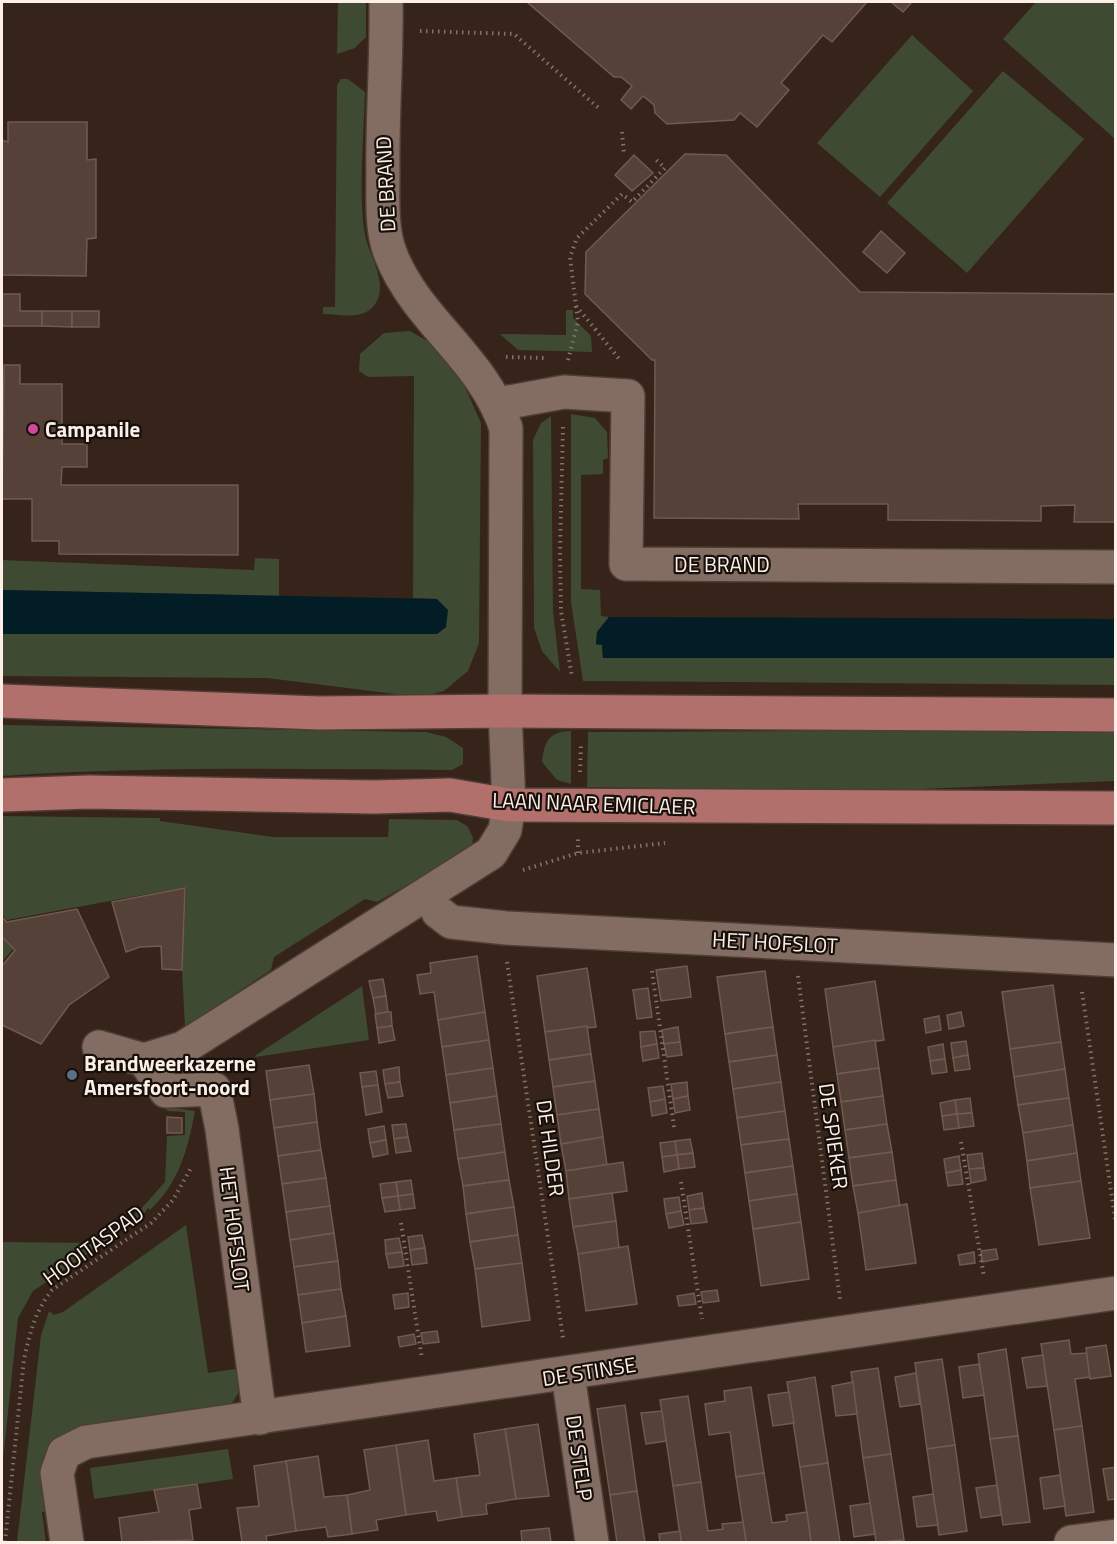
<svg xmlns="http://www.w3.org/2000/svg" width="1117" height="1544" viewBox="0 0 1117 1544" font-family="'Titillium Web',sans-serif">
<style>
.green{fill:#3e4a32}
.water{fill:#021d25}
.building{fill:#564138;stroke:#715a50;stroke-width:1.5}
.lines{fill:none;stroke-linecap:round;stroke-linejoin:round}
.minor-casing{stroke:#4e3e36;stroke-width:36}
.major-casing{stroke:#4e3e36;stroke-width:36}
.path{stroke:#84736a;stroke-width:4;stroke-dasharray:1.5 4.5;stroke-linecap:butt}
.minor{stroke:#836c61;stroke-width:33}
.major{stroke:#b1706b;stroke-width:33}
.hotel-dot{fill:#d1479c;stroke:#170f0a;stroke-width:2}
.service-dot{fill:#5c6f8a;stroke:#170f0a;stroke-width:2}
.labels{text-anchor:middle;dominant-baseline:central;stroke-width:4.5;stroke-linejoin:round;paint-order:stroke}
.street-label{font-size:21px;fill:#fcefe8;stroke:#170f0a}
.poi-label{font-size:21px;font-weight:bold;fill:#fcefe8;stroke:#170f0a;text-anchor:start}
</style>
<rect width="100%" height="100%" fill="#362319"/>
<!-- green -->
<g class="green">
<polygon points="338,2 366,2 366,37 355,48 337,54"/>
<polygon points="1036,2 1115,2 1115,139 1003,39"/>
<polygon points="912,35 973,91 880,197 817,143"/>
<polygon points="1003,71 1084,139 967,273 887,203"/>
<path d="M341,79H348L365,92C364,135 358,195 365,235C369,255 387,281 377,301C366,322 342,314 323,314V307H335L337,85Z"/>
<polygon points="566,310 573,310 573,318 591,336 592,352 518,350 500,334 566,335"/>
<polygon points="410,331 431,343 461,378 481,423 479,643 468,671 444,691 429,695 395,694 267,678 2,676 2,634 437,634 446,627 437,599 413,598 414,376 368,377 359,371 360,354 384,333"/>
<polygon points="571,414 595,418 607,432 608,458 603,460 603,474 581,475 581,589 600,590 601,616 609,617 597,632 596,644 602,645 603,658 1115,658 1115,685 583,681 571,602"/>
<polygon points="551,416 553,611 560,672 542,651 534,628 533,440 541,423"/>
<polygon points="255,558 279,559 279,596 2,590 2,560 254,570"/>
<path d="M2,725L426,732L446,737L463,748V764L452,770C302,769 152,766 2,776Z"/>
<polygon points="1115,730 1115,781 872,791 587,787 588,732"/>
<path d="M571,731V784L557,780L542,762C544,742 549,731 571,731Z"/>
<polygon points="2,816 160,818 160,821 273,837 388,837 389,819 457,820 467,826 473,837 472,848 464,853 377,902 365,899 274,957 271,970 185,1027 182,970 186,887 7,920 2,915"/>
<polygon points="2,938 13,949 2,962"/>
<polygon points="362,986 369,1040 255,1057 256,1055"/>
<path d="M167,1107L195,1111C188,1149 179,1183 150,1210L148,1208L143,1215L73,1264L71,1262L67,1268L33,1291L18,1318L2,1469V1242L93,1243L139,1211L165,1182L167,1136L185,1135V1112L167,1111Z"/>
<path d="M186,1225L208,1373L242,1368C244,1384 240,1393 230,1405L51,1446L44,1458L43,1468L50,1510L42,1512L46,1542H17L41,1335L49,1311L54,1315L63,1312Z"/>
<polygon points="228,1449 233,1479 94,1499 90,1468"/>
</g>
<!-- water -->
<g class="water">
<polygon points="2,590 437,599 448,610 446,627 437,634 2,634"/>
<polygon points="609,617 1115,619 1115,658 603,658 602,645 596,644 597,632"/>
</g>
<!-- building -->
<g class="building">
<polygon points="527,2 867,2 832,42 823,35 781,83 789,90 757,127 740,113 734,120 667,124 655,113 654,105 643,96 631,109 621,100 632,86 621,77 614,77"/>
<polygon points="891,2 912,2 903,12"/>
<polygon points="8,122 87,122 87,160 96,159 96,238 87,239 86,276 2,275 2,140 8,142"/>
<polygon points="685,154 726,155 860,292 1116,294 1116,522 1074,522 1075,505 1041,506 1041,521 888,520 888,504 798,504 799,519 654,518 655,360 652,360 585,294 586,252"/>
<polygon points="634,155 653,173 632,191 615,175"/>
<polygon points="881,231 905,253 887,273 863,252"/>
<polygon points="2,294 20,294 20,311 42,311 42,326 2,326"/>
<polygon points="42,311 72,311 72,327 42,326"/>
<rect x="72" y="311" width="27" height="16"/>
<polygon points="4,365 20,365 20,384 62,384 62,444 87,444 87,467 62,467 61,485 238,485 238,555 59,554 59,541 32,541 32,499 2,499"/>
<polygon points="185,888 182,970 162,969 161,946 140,947 126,952 112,902"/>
<polygon points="77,909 109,977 69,1005 41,1044 2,1025 2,966 15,950 2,937 2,917 7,922"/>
<polygon points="477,956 485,1012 438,1020 434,992 420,994 417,975 431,973 430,963"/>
<polygon points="687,966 691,997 661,1001 656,970"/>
<polygon points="587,968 596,1027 545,1032 537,976"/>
<polygon points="765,971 773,1027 725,1034 717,977"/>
<polygon points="383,979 386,996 373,998 369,981"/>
<polygon points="875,981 884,1040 833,1047 825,989"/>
<polygon points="1053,985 1061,1042 1010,1049 1002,992"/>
<polygon points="648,988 652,1017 637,1019 633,990"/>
<polygon points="386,996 388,1012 376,1014 373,998"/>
<polygon points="388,1012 391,1012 392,1026 377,1028 375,1014"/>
<polygon points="485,1012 489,1040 442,1047 438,1020"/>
<polygon points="961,1012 964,1026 949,1029 947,1015"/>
<polygon points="939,1016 941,1030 926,1033 924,1019"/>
<polygon points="392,1026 395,1040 379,1043 377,1028"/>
<polygon points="587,1026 591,1054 549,1060 545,1032"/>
<polygon points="678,1027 680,1042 664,1044 662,1030"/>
<polygon points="773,1027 777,1055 729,1062 725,1034"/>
<polygon points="655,1031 657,1044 641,1047 640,1032"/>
<polygon points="489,1040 493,1068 446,1075 442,1047"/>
<polygon points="875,1040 879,1068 837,1074 833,1047"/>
<polygon points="966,1041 968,1055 953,1058 951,1043"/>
<polygon points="680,1042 682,1055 667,1057 664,1044"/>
<polygon points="1061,1042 1065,1069 1014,1077 1010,1049"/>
<polygon points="657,1044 659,1058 643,1061 641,1047"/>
<polygon points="943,1044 945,1059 930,1061 928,1047"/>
<polygon points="591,1054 595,1081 553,1087 549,1060"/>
<polygon points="777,1055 781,1082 733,1089 729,1062"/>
<polygon points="968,1055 970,1069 955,1071 953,1058"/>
<polygon points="945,1059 947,1072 932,1074 930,1061"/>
<polygon points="309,1065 314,1094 270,1100 266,1071"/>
<polygon points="399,1067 400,1082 385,1084 383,1070"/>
<polygon points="493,1068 497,1096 450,1103 446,1075"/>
<polygon points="879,1068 883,1096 841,1102 837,1074"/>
<polygon points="1065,1069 1069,1098 1018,1105 1014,1077"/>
<polygon points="376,1071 378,1085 362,1087 360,1073"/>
<polygon points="595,1081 599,1109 557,1115 553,1087"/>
<polygon points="400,1082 403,1096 388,1098 385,1084"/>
<polygon points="687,1082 688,1096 673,1099 671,1084"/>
<polygon points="781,1082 785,1111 737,1118 733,1089"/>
<polygon points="378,1085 382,1112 366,1115 362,1087"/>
<polygon points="663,1086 665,1099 650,1102 648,1088"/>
<polygon points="314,1094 317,1122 274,1128 270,1100"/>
<polygon points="497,1096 501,1124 454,1130 450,1103"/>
<polygon points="688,1096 690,1110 675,1113 673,1099"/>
<polygon points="883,1096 887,1124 845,1130 841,1102"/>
<polygon points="970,1098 972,1113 957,1114 955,1100"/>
<polygon points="1069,1098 1073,1125 1023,1133 1018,1105"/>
<polygon points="665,1099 667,1113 652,1116 650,1102"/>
<polygon points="955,1100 957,1114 942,1116 940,1103"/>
<polygon points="599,1109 603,1137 561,1144 557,1115"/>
<polygon points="785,1111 789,1139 741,1145 737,1118"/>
<polygon points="972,1113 974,1126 959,1128 957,1114"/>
<polygon points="957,1114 959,1128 944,1130 942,1116"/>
<polygon points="167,1117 182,1118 182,1133 167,1133"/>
<polygon points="317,1122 321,1150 278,1156 274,1128"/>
<polygon points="406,1124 408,1137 394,1139 392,1125"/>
<polygon points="501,1124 505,1152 458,1159 454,1130"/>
<polygon points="887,1124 892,1152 849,1158 845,1130"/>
<polygon points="1073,1125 1077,1153 1027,1161 1023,1133"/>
<polygon points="384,1126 386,1140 370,1143 368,1129"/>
<polygon points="408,1137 411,1151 396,1153 394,1139"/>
<polygon points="603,1137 607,1165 566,1171 561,1144"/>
<polygon points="690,1139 693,1153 677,1155 675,1141"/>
<polygon points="789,1139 793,1166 745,1173 741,1145"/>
<polygon points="386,1140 388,1154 373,1157 370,1143"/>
<polygon points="675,1141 677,1155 662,1157 660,1143"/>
<polygon points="321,1150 326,1178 282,1184 278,1156"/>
<polygon points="505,1152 509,1180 463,1186 458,1159"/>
<polygon points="892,1152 896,1180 853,1186 849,1158"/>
<polygon points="693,1153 695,1167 679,1169 677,1155"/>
<polygon points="982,1153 984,1168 969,1169 967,1155"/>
<polygon points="1077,1153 1081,1181 1030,1188 1027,1161"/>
<polygon points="677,1155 679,1169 664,1172 662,1157"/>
<polygon points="959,1156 961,1170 946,1173 944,1159"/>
<polygon points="623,1162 627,1191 569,1199 566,1171"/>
<polygon points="793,1166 797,1194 749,1201 745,1173"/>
<polygon points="984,1168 986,1180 971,1183 969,1169"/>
<polygon points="961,1170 963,1184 948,1186 946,1173"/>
<polygon points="326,1178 330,1206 286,1212 282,1184"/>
<polygon points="411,1180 413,1194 398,1196 396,1182"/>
<polygon points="509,1180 514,1207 466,1214 463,1186"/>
<polygon points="896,1180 900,1207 858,1213 853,1186"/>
<polygon points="1081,1181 1090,1238 1039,1245 1030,1188"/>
<polygon points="396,1182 398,1196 382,1198 380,1184"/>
<polygon points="612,1193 616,1221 573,1227 569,1199"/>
<polygon points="702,1193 704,1208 689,1210 687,1196"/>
<polygon points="413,1194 415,1208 400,1210 398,1196"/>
<polygon points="797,1194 801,1222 753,1229 749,1201"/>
<polygon points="398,1196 400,1210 385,1212 382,1198"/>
<polygon points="679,1197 681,1211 666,1214 664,1199"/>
<polygon points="907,1204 916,1263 866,1270 858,1213"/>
<polygon points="330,1206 334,1233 290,1240 286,1212"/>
<polygon points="514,1207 518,1235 470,1242 466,1214"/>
<polygon points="704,1208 707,1222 691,1224 689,1210"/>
<polygon points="681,1211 684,1225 669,1228 666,1214"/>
<polygon points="616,1221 619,1248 578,1254 573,1227"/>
<polygon points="801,1222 809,1279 761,1286 753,1229"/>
<polygon points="334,1233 338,1261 294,1267 290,1240"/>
<polygon points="422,1235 425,1248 410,1250 408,1237"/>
<polygon points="518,1235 522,1263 475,1269 470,1242"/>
<polygon points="399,1238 402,1252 386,1254 385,1240"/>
<polygon points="628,1246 637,1304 586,1311 578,1254"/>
<polygon points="425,1248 427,1263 412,1265 410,1250"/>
<polygon points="996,1249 998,1259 982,1262 981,1251"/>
<polygon points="402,1252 404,1266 389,1268 386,1254"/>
<polygon points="974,1252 975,1263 960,1265 958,1255"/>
<polygon points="338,1261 341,1289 298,1295 294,1267"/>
<polygon points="522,1263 530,1320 482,1327 475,1269"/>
<polygon points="341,1289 346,1316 302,1323 298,1295"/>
<polygon points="717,1290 719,1301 703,1303 701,1292"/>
<polygon points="408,1293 409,1307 395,1309 393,1295"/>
<polygon points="694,1293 696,1304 679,1306 677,1296"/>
<polygon points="346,1316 350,1346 306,1352 302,1323"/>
<polygon points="437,1331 439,1342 423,1344 421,1333"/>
<polygon points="414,1334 416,1344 400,1347 398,1337"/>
<polygon points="1069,1340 1071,1354 1087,1353 1090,1377 1075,1379 1082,1426 1054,1430 1041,1344"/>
<polygon points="1106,1345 1111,1376 1090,1379 1086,1348"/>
<polygon points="1006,1349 1018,1436 990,1439 978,1354"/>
<polygon points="1043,1355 1047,1386 1027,1388 1022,1358"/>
<polygon points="942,1359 955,1445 927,1449 915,1363"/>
<polygon points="979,1364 984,1395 963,1398 959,1367"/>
<polygon points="878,1368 891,1454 863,1458 851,1372"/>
<polygon points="916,1373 920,1404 900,1407 895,1377"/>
<polygon points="815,1377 828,1463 800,1467 787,1382"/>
<polygon points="853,1382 857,1414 836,1416 832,1386"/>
<polygon points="751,1387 764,1473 736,1477 730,1432 709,1435 705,1404 725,1401 724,1391"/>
<polygon points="789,1392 794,1423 773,1426 768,1395"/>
<polygon points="688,1396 701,1482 673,1486 660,1400"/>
<polygon points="625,1405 637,1491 610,1495 597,1409"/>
<polygon points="662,1411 666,1441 646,1444 641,1413"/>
<polygon points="538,1424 549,1496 516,1499 505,1429"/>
<polygon points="1082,1426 1094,1512 1066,1516 1054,1430"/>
<polygon points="505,1429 516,1499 486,1504 487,1514 462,1517 456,1478 480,1475 474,1434"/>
<polygon points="1018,1436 1030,1522 1003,1525 990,1439"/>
<polygon points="428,1440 434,1481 456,1478 462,1517 438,1521 436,1511 406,1515 396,1445"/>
<polygon points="396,1445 406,1515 376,1520 378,1530 352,1534 347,1495 370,1490 364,1450"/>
<polygon points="955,1445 967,1531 939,1535 927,1449"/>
<polygon points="891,1454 904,1540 876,1542 863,1458"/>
<polygon points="318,1456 324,1497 347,1495 352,1534 328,1537 326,1527 296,1531 286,1461"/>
<polygon points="286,1461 296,1531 266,1536 267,1542 242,1542 237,1508 259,1506 254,1466"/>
<polygon points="828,1463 840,1542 811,1542 800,1467"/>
<polygon points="1116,1467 1116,1499 1108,1500 1103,1469"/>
<polygon points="764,1473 772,1523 787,1521 786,1515 807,1512 811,1542 746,1542 736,1477"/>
<polygon points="1060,1475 1065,1506 1044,1509 1040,1478"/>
<polygon points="701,1482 708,1531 723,1529 722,1524 743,1522 746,1542 681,1542 673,1486"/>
<polygon points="197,1484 201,1508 189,1510 193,1540 122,1542 119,1518 159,1512 154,1490"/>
<polygon points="997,1485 1001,1515 981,1518 976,1488"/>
<polygon points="637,1491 645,1542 617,1542 610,1495"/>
<polygon points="933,1494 938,1525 917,1527 913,1497"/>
<polygon points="870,1503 875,1534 854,1537 850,1506"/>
<polygon points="549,1528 551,1542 522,1542 521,1531"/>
<polygon points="680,1531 681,1542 660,1542 659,1534"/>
</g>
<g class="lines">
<!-- minor casing -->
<g class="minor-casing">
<g id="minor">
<polyline points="498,404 564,392 628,396 626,564 1116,567"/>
<polyline points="438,912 451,922 506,928 1116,960"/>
<path d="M99,1047L144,1060L183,1048L491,853L505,830L509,805L505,711L506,428C483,358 417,321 391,255C381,231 383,200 383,174C382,117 387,59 386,2"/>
<polyline points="144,1060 166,1091 214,1089 222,1129 260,1418"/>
<polyline points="568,1374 592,1542"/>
<polyline points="67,1542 57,1473 64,1453 86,1442 1116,1293"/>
<polyline points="1071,1542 1116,1536"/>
</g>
</g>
<!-- major casing -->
<g class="major-casing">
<g id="major">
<polyline points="2,701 319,713 505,711 1116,715"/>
<polyline points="2,795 89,792 374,797 450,795 509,805 1116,808"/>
</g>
</g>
<!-- path -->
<g class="path">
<polyline points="420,31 514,34 601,110"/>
<polyline points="622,132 624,154"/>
<polyline points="595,329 620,360"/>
<polyline points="596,330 576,306 570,257 577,238 622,194 632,202 665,168 656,160"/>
<polyline points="506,357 546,358"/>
<polyline points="568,360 578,322 576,306"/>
<polyline points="563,427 560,552 561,611 572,677"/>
<polyline points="580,772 581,746"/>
<polyline points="578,853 578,839"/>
<polyline points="523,870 578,853 665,843"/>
<polyline points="507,962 563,1338"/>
<polyline points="652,971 674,1127"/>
<polyline points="798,976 840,1299"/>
<polyline points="1082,992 1116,1225"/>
<polyline points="961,1142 984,1277"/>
<polyline points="681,1182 702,1319"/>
<polyline points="401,1223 422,1359"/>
<path d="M5,1542L24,1359C30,1333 35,1311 52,1290L151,1223L173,1200L191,1168"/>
</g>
<!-- minor -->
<use href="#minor" class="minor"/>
<!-- major -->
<use href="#major" class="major"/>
</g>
<!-- markers -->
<circle class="hotel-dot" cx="33" cy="429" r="6"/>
<circle class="service-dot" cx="72" cy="1075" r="6"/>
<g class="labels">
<!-- street labels -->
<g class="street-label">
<text transform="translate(385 184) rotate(-93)">DE BRAND</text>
<text x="722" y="564">DE BRAND</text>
<text transform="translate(594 803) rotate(2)">LAAN NAAR EMICLAER</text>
<text transform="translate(775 942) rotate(3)">HET HOFSLOT</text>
<text transform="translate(834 1136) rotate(82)">DE SPIEKER</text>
<text transform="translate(551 1148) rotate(82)">DE HILDER</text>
<text transform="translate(235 1229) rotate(83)">HET HOFSLOT</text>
<text transform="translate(93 1245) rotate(-36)">HOOITASPAD</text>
<text transform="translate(589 1371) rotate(-9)">DE STINSE</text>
<text transform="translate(580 1458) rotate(82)">DE STELP</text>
</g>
<!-- poi labels -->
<g class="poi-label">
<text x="45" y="429">Campanile</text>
<text x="84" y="1063">Brandweerkazerne<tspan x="84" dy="24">Amersfoort-noord</tspan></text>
</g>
</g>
<!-- border -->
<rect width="1117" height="1544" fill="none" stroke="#fcefe8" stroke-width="6"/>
</svg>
